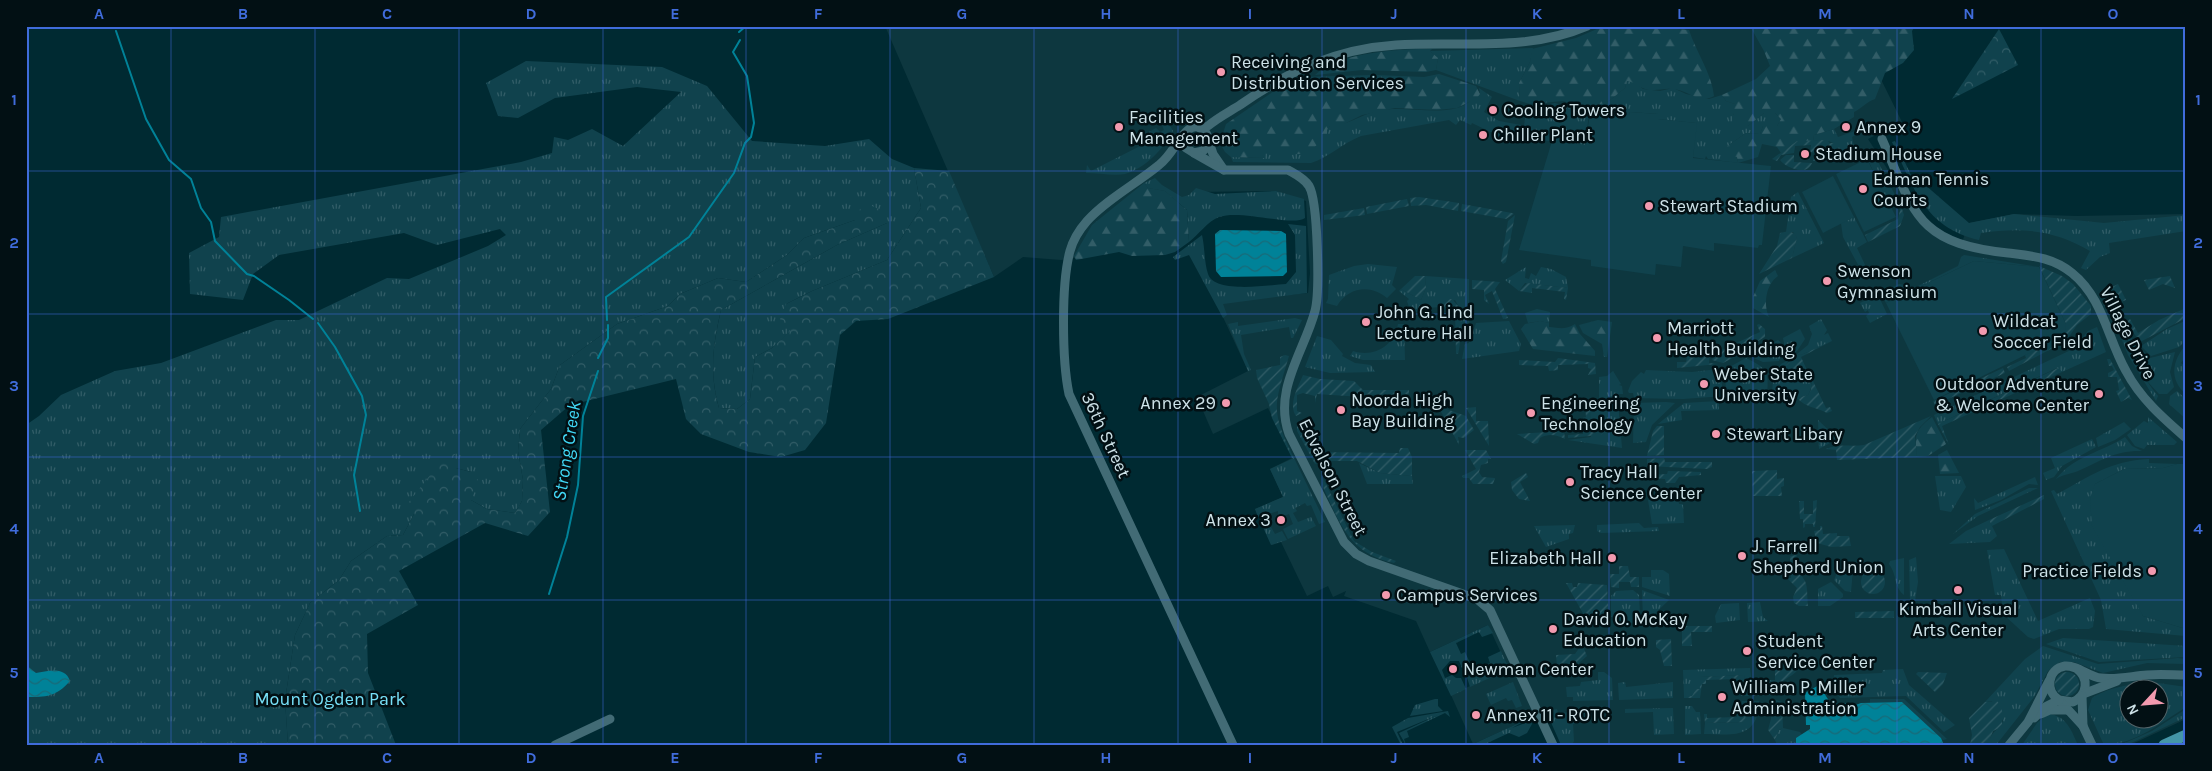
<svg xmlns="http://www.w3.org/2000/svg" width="2212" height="771" viewBox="0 0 2212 771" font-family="Karla,sans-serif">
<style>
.built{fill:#0d373f;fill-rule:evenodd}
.grass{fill:url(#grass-tufts);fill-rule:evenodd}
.forest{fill:url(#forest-firs)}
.park{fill:url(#park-crowns)}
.garden{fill:url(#garden-furrows)}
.pitch{fill:#10424d}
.water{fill:url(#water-waves)}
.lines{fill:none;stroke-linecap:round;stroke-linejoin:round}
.stream{stroke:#008298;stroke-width:2}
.tertiary{stroke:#426b75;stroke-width:9}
.primary{stroke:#4496a8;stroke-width:11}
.grid{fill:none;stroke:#406cdb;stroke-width:1;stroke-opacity:0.55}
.poi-dot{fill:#f29aaf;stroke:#021014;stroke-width:2}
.labels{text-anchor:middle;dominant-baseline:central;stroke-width:5;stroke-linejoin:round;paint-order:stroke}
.poi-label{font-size:18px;fill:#cde2e8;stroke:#021014;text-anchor:start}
.street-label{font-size:18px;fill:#cde2e8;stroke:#021014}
.park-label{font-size:18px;fill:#77e0f8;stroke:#021014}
.water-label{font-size:19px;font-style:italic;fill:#41d8f6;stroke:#021014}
.neatline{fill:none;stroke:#406cdb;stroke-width:2}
.grid-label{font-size:16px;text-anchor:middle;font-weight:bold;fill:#406cdb}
</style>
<defs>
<pattern id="grass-tufts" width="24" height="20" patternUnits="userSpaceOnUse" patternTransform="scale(1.25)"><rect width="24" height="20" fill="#10424d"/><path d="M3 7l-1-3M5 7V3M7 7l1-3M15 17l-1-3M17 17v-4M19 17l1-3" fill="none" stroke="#325d67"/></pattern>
<pattern id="forest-firs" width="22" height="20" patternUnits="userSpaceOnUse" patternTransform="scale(1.25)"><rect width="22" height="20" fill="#10424d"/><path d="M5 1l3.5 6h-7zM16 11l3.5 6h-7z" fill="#325d67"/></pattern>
<pattern id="park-crowns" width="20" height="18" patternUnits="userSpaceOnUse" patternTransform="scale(1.25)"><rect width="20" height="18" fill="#10424d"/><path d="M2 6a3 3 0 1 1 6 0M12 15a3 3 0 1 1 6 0" fill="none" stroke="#325d67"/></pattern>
<pattern id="garden-furrows" width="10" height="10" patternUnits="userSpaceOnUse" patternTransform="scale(1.25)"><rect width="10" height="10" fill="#10424d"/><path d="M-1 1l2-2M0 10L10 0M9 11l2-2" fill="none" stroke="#325d67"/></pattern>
<pattern id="water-waves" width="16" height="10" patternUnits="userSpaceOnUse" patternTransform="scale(1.25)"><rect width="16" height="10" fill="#008298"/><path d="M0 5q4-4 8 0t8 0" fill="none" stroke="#196977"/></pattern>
</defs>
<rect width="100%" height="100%" fill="#002a32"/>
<!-- built -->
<path class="built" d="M885,26H1887L1868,53L1902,122L1868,139L1917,215L1961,245L1969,223L2014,214L2076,216L2186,214V719L2130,745H1562L1546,711L1473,744L1451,695L1508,668L1488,625L1430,652L1416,621L1344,596L1346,591L1333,597L1328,586L1307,596L1281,542L1272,545L1255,509L1283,497L1270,469L1292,458L1268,408L1213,434L1197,397L1248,371L1216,302L1308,293L1310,273L1306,201L1276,191L1194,192L1120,250L1061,260L1023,257L994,277ZM2130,688H2160V718H2130Z"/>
<!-- grass -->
<g class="grass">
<polygon points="1533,48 1530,62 1519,83 1520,101 1436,70 1438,58 1430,51"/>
<path d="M526,61L662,67L707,86L752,141L825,146L869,139L892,159L914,168L921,208L887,260L812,291L786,304L791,331L772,348L755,357L750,399L737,409L719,408C709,371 713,346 721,310L837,245L887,223L855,220L804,238L787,255L746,282L718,278L680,294L668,306L617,324L560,365L551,389L520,429L518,451L523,480L522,501L515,513L487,509L471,500V472L456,468L414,514L403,535L387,536L351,561L339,580L310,603L295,635L285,700L288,745H26V425L39,416L61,395L115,371L161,363L276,320H299L387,278L409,279L488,246L506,235L500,229L437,245L404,233L279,255L253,274L243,300L190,294L189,253L219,237L221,217L521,162L552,153L554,137L568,140L592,129L623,146L681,92L637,87L555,98L518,118L498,116L486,83Z"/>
<polygon points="1627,81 1635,82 1643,89 1660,91 1673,88 1686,94 1709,99 1722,95 1726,101 1735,104 1736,109 1733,115 1748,126 1764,113 1775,113 1781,119 1777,126 1763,126 1760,134 1746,133 1726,147 1737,157 1738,163 1708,159 1706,156 1705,159 1693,157 1696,123 1658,119 1658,114 1630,112 1629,115 1588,110 1597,104 1609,101 1625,88"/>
<path d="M1479,88L1492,97L1484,112L1499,121L1521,125L1519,137L1510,139L1501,132L1499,136L1472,123L1471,125L1460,120L1456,125L1449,120L1361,136C1343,143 1329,157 1311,163L1233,162L1231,157L1265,158V148H1284L1327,130L1330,126C1347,126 1360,115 1377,111C1403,105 1432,115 1457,108C1466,106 1473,98 1480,94Z"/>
<polygon points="1555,103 1589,114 1585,145 1522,138 1527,108"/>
<path d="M1168,122L1173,131C1163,149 1146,168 1125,174C1114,176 1098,173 1086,173L1087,165L1091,171L1152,140L1149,132L1156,128L1160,132L1164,130L1162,125Z"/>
<path d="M1834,129L1838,137L1855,131L1857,134L1852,137L1854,147L1842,153C1836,140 1826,140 1813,141L1814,135Z"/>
<path d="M1895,141L1917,188L1924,184L1969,223L2014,214L2104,223L2186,215V231L2109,243L2110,253L2100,257L2086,270L2081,268L2090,251C2055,230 2022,227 1981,233L1979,240C1924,227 1914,188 1892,142Z"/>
<polygon points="1874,154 1897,199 1891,208 1867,158"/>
<path d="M1155,178L1162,185L1182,197L1189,195L1196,188L1215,194L1276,191L1304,199L1305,218C1292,227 1241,209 1219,217C1208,221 1198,235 1189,242L1187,210L1165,191L1148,188L1144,183Z"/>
<polygon points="1798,192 1824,243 1792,258 1797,238 1793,232 1786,232 1791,197"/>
<polygon points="1854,217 1867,242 1857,248 1867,269 1862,272 1843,237 1841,223"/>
<path d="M1288,224L1306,226L1307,293L1223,304L1227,315L1223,318L1189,255L1175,260L1173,257L1202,235C1205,248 1204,262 1208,274C1214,294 1269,285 1286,284L1296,272L1295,235Z"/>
<polygon points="1964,255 2039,267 1974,261 1886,303 1881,293 1899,284 1916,287 1958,266 1961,257"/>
<path d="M1368,264L1397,267L1392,285L1396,289L1387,298C1371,284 1348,287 1337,306L1326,303L1328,299L1329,275L1354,266Z"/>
<polygon points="1526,267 1525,278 1529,279 1531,273 1536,276 1541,267 1551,269 1566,277 1568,288 1525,283 1519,291 1505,280"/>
<polygon points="1425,276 1469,279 1469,323 1465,325 1468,328 1464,336 1459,332 1459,307 1455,300 1441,304 1442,307 1424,308 1424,312 1411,313 1407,301 1409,299 1399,291 1401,289 1421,300 1426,288"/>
<polygon points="1876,295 1879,297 1887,314 1870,323 1866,316 1869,313 1868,310 1865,312 1860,303"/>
<path d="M2110,305C2126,336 2135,369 2158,396L2156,401L2128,355L2112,315L2108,309Z"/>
<polygon points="1537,309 1550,312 1549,323 1540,321 1528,323 1525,313"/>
<polygon points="1295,318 1302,320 1293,338 1291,338 1289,327 1241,335 1244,354 1251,370 1248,371 1228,324 1238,322 1238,326"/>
<polygon points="1821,319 1827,330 1824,335 1828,333 1832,341 1801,355 1797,354 1808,345 1812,334 1809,326"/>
<polygon points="1509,321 1521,344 1519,351 1462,359 1465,344 1469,343 1468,337 1471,330 1474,329 1476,323"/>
<polygon points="2185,321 2186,340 2179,347 2151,356 2141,346 2167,329"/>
<path d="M1398,324H1404L1405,360H1363L1350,356L1353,351C1374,358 1394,346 1398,324Z"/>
<polygon points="2097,327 2106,352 2062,372 2057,368 1938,424 1934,415 2073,349 2088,331"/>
<polygon points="1800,329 1805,339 1797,351 1787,358 1783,338"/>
<polygon points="2123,329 2150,358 2175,352 2170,372 2174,387 2167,394 2159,394 2148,382 2155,375 2150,367 2141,370"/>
<polygon points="1317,336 1331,340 1343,354 1342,356 1355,363 1371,365 1375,372 1330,373 1305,367"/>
<path d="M1778,340C1785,345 1782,354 1779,361L1763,362L1749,356Z"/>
<path d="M2186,345V356L2181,363L2186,367V394C2169,380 2172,360 2186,345Z"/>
<path d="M1746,358C1768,369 1769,371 1767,396L1752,394L1727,396L1724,370Z"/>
<path d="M1789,360L1786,365L1791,373L1806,368C1811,378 1814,385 1808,395L1797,398L1786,395L1772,398L1773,377L1776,375L1774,374L1781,364Z"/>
<polygon points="1719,369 1724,396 1683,399 1634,398 1633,393 1629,393 1628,391 1632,381 1641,372 1644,374 1646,370 1692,372"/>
<polygon points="1613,371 1621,384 1619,385 1622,386 1623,394 1618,394 1618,400 1599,401 1599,377 1607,376"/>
<polygon points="2177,391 2186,399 2186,419 2169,404 2170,396"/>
<polygon points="1719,401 1719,410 1681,411 1682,420 1658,424 1684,403"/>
<polygon points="1666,402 1675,403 1652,425 1646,442 1633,443 1634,403"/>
<polygon points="1618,403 1622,448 1568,440 1591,437 1590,406"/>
<polygon points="2148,417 2177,442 2174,445 2147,445 2144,449 2135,446 2127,435 2144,421 2148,423"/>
<polygon points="1818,420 1840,441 1838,443 1830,443 1819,449"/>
<polygon points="2124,422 2131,429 2115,440 2098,447 2096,438"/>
<path d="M2125,437L2132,446L2142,451C2116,450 2100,461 2078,471C2071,474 2064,474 2056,479C2074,456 2102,452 2125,437Z"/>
<polygon points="2092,439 2096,447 2062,466 2054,477 2046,480 2043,473 2055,468 2051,458"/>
<polygon points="1294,458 1325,522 1319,524 1311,505 1307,506 1305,503 1295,508 1297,511 1293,513 1298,522 1311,517 1316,526 1288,539 1283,529 1293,524 1289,514 1281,517 1278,515 1278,511 1268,514 1266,511 1258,517 1255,509 1283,497 1270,469"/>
<path d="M2149,459V463L2177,464L2163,468L2124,469L2095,484L2143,616L2186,629V636L2106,629L2101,600L2051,491L2054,490L2057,494C2091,476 2109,461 2149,459Z"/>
<polygon points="1359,463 1380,473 1412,476 1413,484 1367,484"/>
<polygon points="1935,476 1961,476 1966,487 1951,512 1940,510"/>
<polygon points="2035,477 2038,485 2029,484 2001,500 1975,510 1974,498 1978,503"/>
<polygon points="2029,488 2038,488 1978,516 1953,534 1975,514"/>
<polygon points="1678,499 1679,504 1683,504 1684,523 1652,524 1648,500"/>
<polygon points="1989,520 1997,536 1990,542 1949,544 1966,531"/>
<polygon points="1268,522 1275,534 1282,531 1287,540 1271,545 1262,525"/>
<polygon points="1639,523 1644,528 1658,527 1659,531 1601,533 1597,531 1597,525"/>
<polygon points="1575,525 1573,533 1569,534 1569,539 1546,547 1534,526"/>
<polygon points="2004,549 2038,621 2090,598 2095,611 2093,627 2089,629 2059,629 2034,639 2028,637 2003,614 2001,595 1995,595 1987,550"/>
<polygon points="1916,557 1918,582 1915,601 1910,601 1909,560"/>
<path d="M1904,558V595C1893,586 1898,576 1889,564L1890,561Z"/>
<polygon points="1839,568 1853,569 1851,592 1845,591 1834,580"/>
<polygon points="1651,570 1663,570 1669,574 1670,596 1642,587 1642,577 1651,577"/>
<polygon points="1831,582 1843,594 1843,597 1830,606 1818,606 1818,589"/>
<polygon points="1633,590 1639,595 1640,615 1632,623 1619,624 1611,616 1611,596 1616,591"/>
<polygon points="1642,590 1669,600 1646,622 1643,620"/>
<polygon points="1760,602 1763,617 1768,621 1748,622 1747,603"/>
<polygon points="1739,603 1740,620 1716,623 1715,616 1721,604"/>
<polygon points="1488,625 1493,633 1482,637 1479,632 1456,643 1461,654 1465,652 1470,663 1462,668 1459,661 1450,661 1442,670 1445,678 1452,675 1456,678 1461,678 1466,689 1451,696 1430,652"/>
<polygon points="2063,638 2186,646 2186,657 2099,662 2046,644"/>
<path d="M2043,646L2098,664L2178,658L2186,659V664L2147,663L2103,673L2074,662H2060L2048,671L2034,697L1996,745H1988C1992,729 1999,731 2003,721L1992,701L1985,702L2025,659Z"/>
<polygon points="1501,651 1509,669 1470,687 1464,668 1475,664 1479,668 1490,663 1488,657"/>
<polygon points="1750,668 1752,684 1745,684 1744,675 1700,677 1700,689 1693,696 1684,696 1683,670"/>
<polygon points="1903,669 1909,685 1955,725 1944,732 1906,696 1840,698 1833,689 1834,675 1882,673 1883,670"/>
<polygon points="1598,672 1604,672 1612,678 1613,700 1573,701 1573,697 1567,697 1566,687 1580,686 1581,682 1598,680"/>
<polygon points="1513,682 1522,706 1516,708 1512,700 1508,701 1506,698 1491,705 1486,694"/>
<polygon points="1625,682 1626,687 1673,682 1673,698 1619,700 1618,683"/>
<path d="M2158,683L2186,687V707C2162,722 2134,745 2104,745L2088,710L2092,698C2110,686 2137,683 2158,683ZM2130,688H2160V718H2130Z"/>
<polygon points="1435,699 1438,699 1438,706 1443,711 1410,716 1415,705"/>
<polygon points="1870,699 1904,699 1947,739 1943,740 1902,702 1870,703"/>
<polygon points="1607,706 1608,713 1580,714 1580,723 1573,724 1574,741 1572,745 1561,745 1546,711 1557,709 1558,713 1573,712 1573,708 1598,709 1598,707"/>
<polygon points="1685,706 1692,706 1696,712 1700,712 1701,734 1685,735"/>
<polygon points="1673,708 1674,734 1654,735 1653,712 1625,713 1625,709"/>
<path d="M1752,709H1759C1753,740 1729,734 1704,734L1705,723L1745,722V712Z"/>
<polygon points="2186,709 2186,717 2127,745 2120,745 2152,731"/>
<polygon points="1448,711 1450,717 1445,713 1407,731 1409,737 1404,739 1406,745 1399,733 1438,715 1397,732 1403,745 1401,745 1392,727 1408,718"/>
<path d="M2048,714C2066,715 2071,730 2078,745H2022L2037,723Z"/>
<polygon points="1530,718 1512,728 1531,721 1532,724 1527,733 1519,737 1509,733 1483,745 1471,745"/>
<polygon points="1783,728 1800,732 1802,735 1796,738 1796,745 1777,745 1775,740 1779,730"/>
</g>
<!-- forest -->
<g class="forest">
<path d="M1604,26H1676L1677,29L1689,30C1696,52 1712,74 1714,96C1699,105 1687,89 1672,89C1663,88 1654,92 1645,89C1638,87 1635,82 1627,81L1625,88L1609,101L1588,109L1563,101L1530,104L1520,101L1519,83L1530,62L1532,49L1576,38Z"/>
<path d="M1750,26H1915L1912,31L1914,50L1903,63L1885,73L1875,99C1866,102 1862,108 1854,112V117L1834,129L1814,135L1813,141H1797L1781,153L1777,147L1762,144L1758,157L1738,163L1737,157L1726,154V147L1746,133L1760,134L1763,126L1768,123L1777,126L1781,119L1775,113H1764L1748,126L1732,122L1735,104L1726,101L1722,95L1756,79L1770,66L1764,51Z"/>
<path d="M1419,49H1432L1430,51L1438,58L1436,70L1426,72L1362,70L1315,75C1338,54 1388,50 1419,49Z"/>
<path d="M1439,74L1476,86L1480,94L1477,98L1457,108L1437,110L1395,108L1362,115L1340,126H1330L1327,130V136C1315,148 1303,158 1286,153L1284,148H1266L1265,158L1231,157L1225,152L1220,143L1226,124L1277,89L1299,77L1375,75L1424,77Z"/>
<polygon points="1144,183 1148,188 1165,191 1187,210 1189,242 1175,252 1165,255 1132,256 1119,252 1076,260 1074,256 1092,225"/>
<path d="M1775,270L1778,276C1766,284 1763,304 1769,317L1753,308V297L1760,281Z"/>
<polygon points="1598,320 1612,322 1607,357 1604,357 1602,344 1583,333 1579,325"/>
<path d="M1540,321L1549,323V327C1559,328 1566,330 1575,324L1580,334L1595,351V356L1533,349L1521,329L1525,324Z"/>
<path d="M1932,417L1946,444L1928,456L1917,457C1915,435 1914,431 1932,417Z"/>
<polygon points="1947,450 1959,473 1940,474 1938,455"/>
</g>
<!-- park -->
<g class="park">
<polygon points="1999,29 2018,65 1952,99"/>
<path d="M914,168L949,171L994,277L888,319L856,321L840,335L826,423L805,450L781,457L749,452L701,434L686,419L676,379L570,405L541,430L550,512L528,536L485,523L399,571L418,605L367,634L368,673L396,745H288L285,700L295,635L310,603L339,580L351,561L387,536L403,535L414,514L409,502L445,456L455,454L456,468L471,472L478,480L471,500L487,509L515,513L522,501L523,480L518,451L520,429L551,389L560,365L617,324L668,306L680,294L718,278L746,282L787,255L804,238L855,220L860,209L872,206L885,212L887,223L837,245L721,310C713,344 709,373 719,408L737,409L750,399L755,357L772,348L790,331L780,319L786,304L812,291L887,260L921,208Z"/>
</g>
<!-- garden -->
<g class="garden">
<polygon points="1827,140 1830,143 1837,143 1842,153 1832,157 1831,148 1825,146 1815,154 1817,160 1813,161 1815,153 1810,152 1811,145 1795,146 1794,153 1781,155 1777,161 1772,159 1797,141"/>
<path d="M1786,155H1794V162L1812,163C1807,177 1785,167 1780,160Z"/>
<polygon points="1419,197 1459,203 1458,211 1426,205 1411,206 1410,198"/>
<polygon points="1407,199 1409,206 1367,214 1366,207"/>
<polygon points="1462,204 1512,213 1514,214 1506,219 1461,211"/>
<polygon points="1901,206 1904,215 1900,226 1868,242 1865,235 1898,219"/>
<polygon points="1364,208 1365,215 1324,220 1324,215"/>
<polygon points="1515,215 1506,262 1503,264 1501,261 1508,221"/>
<polygon points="1789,231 1795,234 1797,238 1792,258 1759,274 1777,246 1780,233"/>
<polygon points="2039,266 2062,276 2073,284 2091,306 2091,314 2077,325 2066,341 2009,371 2007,367 2026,358 2025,355 2066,324"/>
<polygon points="1415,276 1425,276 1426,288 1421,300 1401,289"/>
<polygon points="2170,276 2175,288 2163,284 2149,290 2144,280"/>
<polygon points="1472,280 1500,282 1495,289 1508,318 1503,319 1492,291 1485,295 1489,304 1484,300 1484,290 1472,289"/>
<polygon points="1527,283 1568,288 1566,300 1564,299 1565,292 1532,288 1532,293 1519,291"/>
<polygon points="2118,284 2126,300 2113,305 2104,291"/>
<path d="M1452,299L1459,307C1460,323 1462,340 1458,354H1456L1455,311L1449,312V308L1442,307V300Z"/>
<polygon points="2186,308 2186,318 2140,342 2126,322 2130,319 2138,333 2159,320"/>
<polygon points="1759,324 1765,329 1765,337 1758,341 1754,347 1723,363 1712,360 1715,353 1760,332 1757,325"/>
<polygon points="1832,341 1801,357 1806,368 1786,373 1786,365 1797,354 1801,355"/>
<polygon points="1695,350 1710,352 1709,363 1718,364 1677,368 1677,362 1686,362 1688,353 1695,354"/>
<path d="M1285,355L1289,356C1274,407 1270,409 1294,458H1292L1272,418L1269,404L1257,378L1256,370L1280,365V357Z"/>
<polygon points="1558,358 1595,363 1596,374 1588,375 1591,369 1588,368 1588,364 1561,365 1558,365 1558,370 1549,371 1548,366 1519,365 1519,360 1555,362"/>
<polygon points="2107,359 2110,359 2132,400 2128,398 2121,402 2116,391 2119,390 2117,377 2108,377 2108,373 2114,370 2112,366 2109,366"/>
<polygon points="2003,368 2005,373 1935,405 1933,401"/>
<polygon points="2058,368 2062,372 1942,426 1949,445 1938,424"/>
<path d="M1303,375L1320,379L1354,381L1363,390H1409V394L1363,395L1362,397L1317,394L1315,403V396L1303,393L1297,395V411L1302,413L1296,416C1288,404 1298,387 1303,375Z"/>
<path d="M1812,379L1826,408L1830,407L1832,411L1827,413C1816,407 1806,408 1797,398L1808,395L1811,390Z"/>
<polygon points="1438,406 1466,416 1474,430 1464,438 1458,437 1459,445"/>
<polygon points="1585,406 1590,406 1591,431 1603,431 1604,432 1601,435 1568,438 1568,435 1583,434 1583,418 1586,417"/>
<polygon points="1476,407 1476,421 1488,421 1489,446 1466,408"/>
<path d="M1931,416L1920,427L1915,436L1917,457L1837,460L1836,450L1826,449C1839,443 1850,447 1864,445Z"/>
<polygon points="1297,423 1303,424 1312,442 1311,452 1399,453 1400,448 1408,448 1412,457 1412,476 1380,473 1357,461 1322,461 1315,464 1297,431"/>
<polygon points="1657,426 1664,426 1664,455 1647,456 1653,431"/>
<path d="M1564,431L1565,439C1556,435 1549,433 1540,438L1538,443L1534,444L1517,434Z"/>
<polygon points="1465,450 1486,450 1491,459 1488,459 1488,463 1481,465 1479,472 1482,477 1495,478 1493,484 1473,484 1469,478 1463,478 1462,476 1476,469"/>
<polygon points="1664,458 1665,462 1716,462 1712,462 1712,467 1707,469 1647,466 1647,459"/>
<polygon points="1777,470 1777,479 1784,478 1784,486 1781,487 1782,496 1753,496 1752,471"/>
<polygon points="1668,471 1701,472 1701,475 1679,477 1675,483 1666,483 1665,479 1648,478 1648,475 1667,474"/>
<polygon points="1526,473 1528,477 1520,482 1530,501 1519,499 1512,490 1511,482"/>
<path d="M1323,478L1354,541L1372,552L1396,561L1394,563C1348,553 1340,523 1322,485Z"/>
<polygon points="2044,495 2044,499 1992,526 1989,520"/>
<polygon points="1817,500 1815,527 1813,527 1813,524 1805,524 1805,527 1803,528 1803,519 1800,519 1799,501 1804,501 1804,514 1813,514 1813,501"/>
<polygon points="1820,526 1822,526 1823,534 1837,533 1837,536 1849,536 1851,546 1831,547 1814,542 1816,540 1814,531 1820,530"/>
<path d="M1797,555C1794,567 1799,571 1805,581C1808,587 1807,599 1808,606H1799L1794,603L1793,597L1797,588L1787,578H1791L1790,556Z"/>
<polygon points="1619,566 1628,566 1630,577 1639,577 1639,587 1631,587 1630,582 1619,582 1619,588 1611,587 1610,574 1619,574"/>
<circle cx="1873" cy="582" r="12"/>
<polygon points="1566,583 1572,583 1573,587 1577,587 1578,583 1607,585 1609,622 1605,625 1590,626"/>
<polygon points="1894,611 1894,618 1855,618 1855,612"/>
<polygon points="1682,626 1712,626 1712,632 1691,632 1692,646 1682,646"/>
<polygon points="1671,639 1672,666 1664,666 1660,650 1656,647 1656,640"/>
<polygon points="1582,644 1587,656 1579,663 1579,673 1565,674 1557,666 1556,655 1575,654"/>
<path d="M1787,663H1802C1797,678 1779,677 1771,695L1762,696V687L1769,686L1770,680H1775V669H1787Z"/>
<circle cx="2067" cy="684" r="12"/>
<polygon points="1918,672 1947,673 1943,684 1935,692 1916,674"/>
<polygon points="1744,675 1745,684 1758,687 1759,696 1741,696 1741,683 1737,683 1736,679 1706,680 1706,684 1702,684 1700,698 1684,698 1684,696 1692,696 1696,689 1700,689 1699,677"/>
<polygon points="1776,700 1782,702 1783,728 1779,730 1775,740 1768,730"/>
<polygon points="1742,701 1759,701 1759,709 1745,713 1746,722 1705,723 1704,714 1707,714 1707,718 1737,717 1737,713 1742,713"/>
<polygon points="1997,701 2002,707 2002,727 1993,731 1988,745 1970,745 1972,735 1969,718 1985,702"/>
</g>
<!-- pitch -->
<g class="pitch">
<polygon points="1597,111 1629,115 1630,112 1658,114 1658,119 1697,123 1693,158 1771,166 1762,245 1759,245 1758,248 1714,243 1714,251 1683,246 1681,267 1656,264 1655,275 1591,266 1591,260 1519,250 1552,141 1585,145 1590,114 1597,114"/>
<polygon points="1867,159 1896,217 1864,232 1836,174"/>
<polygon points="1833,176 1854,217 1823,233 1802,192"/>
<polygon points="1974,261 2039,267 2066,324 2064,336 1934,400 1886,303"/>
<polygon points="2177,464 2186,464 2186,629 2143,616 2092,526 2090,498 2095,484 2124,469 2163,468"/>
</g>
<!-- water -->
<g class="water">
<polygon points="1220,230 1281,231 1286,234 1287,272 1283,276 1221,277 1216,271 1215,234"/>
<path d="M26,665L36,673C48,671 65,666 70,681C56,697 46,697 26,697Z"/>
<polygon points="1819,685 1831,704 1847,703 1847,708 1861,703 1902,702 1941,738 1944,745 1796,745 1796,738 1810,729 1810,725 1806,725 1805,693"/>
</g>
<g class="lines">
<!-- stream -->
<g class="stream">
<polyline points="116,31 146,119 169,160 191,179 201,208 211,222 215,241 247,274 254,276 289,300 313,319"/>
<polyline points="739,32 746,26"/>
<polyline points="607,320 606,297 689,237 734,173 745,143 751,137 754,123 747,76 733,52 740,40"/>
<polyline points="318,323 335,347 362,396 366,415 354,475 360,511"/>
<polyline points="598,358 608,338 608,325"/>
<polyline points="549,594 567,537 578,485 583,416 598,371"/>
</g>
<!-- tertiary -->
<g class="tertiary">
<path d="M1200,128L1208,126C1217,118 1229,112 1240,105C1289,71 1335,49 1396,45C1460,41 1527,52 1587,26"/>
<path d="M1183,137L1186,148L1194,153L1203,151C1216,139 1201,119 1188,130C1178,138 1172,155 1159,165C1136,184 1107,199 1087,221C1080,229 1073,240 1070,251C1061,284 1062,361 1069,394L1233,745"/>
<path d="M1882,139C1915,215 1917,243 2008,253C2032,256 2052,257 2072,273C2103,298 2107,337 2126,371C2140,398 2163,418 2186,438"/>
<polyline points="1209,142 1213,154 1224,170"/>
<path d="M1194,153L1224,170H1288C1295,174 1304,178 1309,186C1318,201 1320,292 1315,311C1304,352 1273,390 1289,434L1344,542L1356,554L1369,561L1477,599L1490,610L1553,745"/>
<path d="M2077,669C2089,678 2088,695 2073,702L2059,700C2045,691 2047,669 2065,666C2078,665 2089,677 2101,678C2117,680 2132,676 2147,675C2160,674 2173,675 2186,675"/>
<polyline points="2083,694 2117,681"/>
<polyline points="2082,696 2083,726"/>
<polyline points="2060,701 2083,726 2092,745"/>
<polyline points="2041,714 2050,710 2067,710"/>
<polyline points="2034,718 2045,707 2059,700"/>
<polyline points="555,745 610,719"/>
<polyline points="2009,745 2028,722 2049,681"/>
</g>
<!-- primary -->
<polyline class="primary" points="2164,745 2186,735"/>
</g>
<!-- grid -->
<path class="grid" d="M171,26V745M315,26V745M459,26V745M603,26V745M746,26V745M890,26V745M1034,26V745M1178,26V745M1322,26V745M1466,26V745M1609,26V745M1753,26V745M1897,26V745M2041,26V745M26,171H2186M26,314H2186M26,457H2186M26,600H2186"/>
<!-- markers -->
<g class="poi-dot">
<circle cx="1221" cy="72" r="5"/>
<circle cx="1493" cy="110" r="5"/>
<circle cx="1119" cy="127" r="5"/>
<circle cx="1846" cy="127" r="5"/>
<circle cx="1483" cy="135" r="5"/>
<circle cx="1805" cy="154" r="5"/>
<circle cx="1863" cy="189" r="5"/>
<circle cx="1649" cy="206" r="5"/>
<circle cx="1827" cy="281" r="5"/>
<circle cx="1366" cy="322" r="5"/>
<circle cx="1983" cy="331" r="5"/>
<circle cx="1657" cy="338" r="5"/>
<circle cx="1704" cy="384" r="5"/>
<circle cx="2099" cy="394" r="5"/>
<circle cx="1226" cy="403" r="5"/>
<circle cx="1341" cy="410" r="5"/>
<circle cx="1531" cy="413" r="5"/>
<circle cx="1716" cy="434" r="5"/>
<circle cx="1570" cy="482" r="5"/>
<circle cx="1281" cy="520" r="5"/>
<circle cx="1742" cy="556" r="5"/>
<circle cx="1612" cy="558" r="5"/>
<circle cx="2152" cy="571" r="5"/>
<circle cx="1958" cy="590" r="5"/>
<circle cx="1386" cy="595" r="5"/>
<circle cx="1553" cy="629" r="5"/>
<circle cx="1747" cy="651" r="5"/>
<circle cx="1453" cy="669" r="5"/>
<circle cx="1722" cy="697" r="5"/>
<circle cx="1476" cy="715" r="5"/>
</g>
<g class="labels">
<!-- poi labels -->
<g class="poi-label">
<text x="1231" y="62">Receiving and<tspan x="1231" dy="21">Distribution Services</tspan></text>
<text x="1503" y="110">Cooling Towers</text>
<text x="1129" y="117">Facilities<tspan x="1129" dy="21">Management</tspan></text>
<text x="1856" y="127">Annex 9</text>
<text x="1493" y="135">Chiller Plant</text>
<text x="1815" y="154">Stadium House</text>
<text x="1873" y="179">Edman Tennis<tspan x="1873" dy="21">Courts</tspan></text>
<text x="1659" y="206">Stewart Stadium</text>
<text x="1837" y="271">Swenson<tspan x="1837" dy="21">Gymnasium</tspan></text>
<text x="1376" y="312">John G. Lind<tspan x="1376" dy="21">Lecture Hall</tspan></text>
<text x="1993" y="321">Wildcat<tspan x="1993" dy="21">Soccer Field</tspan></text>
<text x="1667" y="328">Marriott<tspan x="1667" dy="21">Health Building</tspan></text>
<text x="1714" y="374">Weber State<tspan x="1714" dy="21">University</tspan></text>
<text x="2089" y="384" text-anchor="end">Outdoor Adventure<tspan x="2089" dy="21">&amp; Welcome Center</tspan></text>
<text x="1351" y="400">Noorda High<tspan x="1351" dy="21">Bay Building</tspan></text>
<text x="1216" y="403" text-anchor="end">Annex 29</text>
<text x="1541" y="403">Engineering<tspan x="1541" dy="21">Technology</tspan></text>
<text x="1726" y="434">Stewart Libary</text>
<text x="1580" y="472">Tracy Hall<tspan x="1580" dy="21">Science Center</tspan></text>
<text x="1271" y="520" text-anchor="end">Annex 3</text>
<text x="1752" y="546">J. Farrell<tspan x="1752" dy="21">Shepherd Union</tspan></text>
<text x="1602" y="558" text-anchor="end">Elizabeth Hall</text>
<text x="2142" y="571" text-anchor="end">Practice Fields</text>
<text x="1396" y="595">Campus Services</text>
<text x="1958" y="609" text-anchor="middle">Kimball Visual<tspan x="1958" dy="21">Arts Center</tspan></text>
<text x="1563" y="619">David O. McKay<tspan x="1563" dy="21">Education</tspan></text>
<text x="1757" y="641">Student<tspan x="1757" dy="21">Service Center</tspan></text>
<text x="1463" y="669">Newman Center</text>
<text x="1732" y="687">William P. Miller<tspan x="1732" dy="21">Administration</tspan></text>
<text x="1486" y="715">Annex 11 - ROTC</text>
</g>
<!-- street labels -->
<g class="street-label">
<text transform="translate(2128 333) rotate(63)">Village Drive</text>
<text transform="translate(1106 435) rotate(65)">36th Street</text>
<text transform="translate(1333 477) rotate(63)">Edvalson Street</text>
</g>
<!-- park labels -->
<g class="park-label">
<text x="330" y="699">Mount Ogden Park</text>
</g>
<!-- water labels -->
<g class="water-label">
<text transform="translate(567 451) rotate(-81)">Strong Creek</text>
</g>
</g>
<!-- border -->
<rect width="2212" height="771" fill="none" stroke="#021014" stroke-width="55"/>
<!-- north arrow -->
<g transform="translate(2144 704) rotate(244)"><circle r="24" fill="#021014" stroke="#536469"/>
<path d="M0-4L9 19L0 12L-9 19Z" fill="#f29aaf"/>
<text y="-8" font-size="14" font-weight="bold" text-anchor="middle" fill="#cde2e8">N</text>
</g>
<rect x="28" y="28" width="2156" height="716" class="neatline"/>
<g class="grid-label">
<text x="99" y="19">A</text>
<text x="243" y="19">B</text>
<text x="387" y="19">C</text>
<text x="531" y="19">D</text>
<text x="675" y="19">E</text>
<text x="818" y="19">F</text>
<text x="962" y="19">G</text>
<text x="1106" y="19">H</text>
<text x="1250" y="19">I</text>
<text x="1394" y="19">J</text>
<text x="1537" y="19">K</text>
<text x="1681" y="19">L</text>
<text x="1825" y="19">M</text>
<text x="1969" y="19">N</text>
<text x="2113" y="19">O</text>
<text x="14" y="105">1</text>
<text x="2198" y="105">1</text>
<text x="14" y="248">2</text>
<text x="2198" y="248">2</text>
<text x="14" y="391">3</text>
<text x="2198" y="391">3</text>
<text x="14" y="534">4</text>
<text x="2198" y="534">4</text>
<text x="14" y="678">5</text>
<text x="2198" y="678">5</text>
<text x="99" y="763">A</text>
<text x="243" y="763">B</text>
<text x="387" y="763">C</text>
<text x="531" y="763">D</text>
<text x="675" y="763">E</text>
<text x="818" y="763">F</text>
<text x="962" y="763">G</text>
<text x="1106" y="763">H</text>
<text x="1250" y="763">I</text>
<text x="1394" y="763">J</text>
<text x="1537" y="763">K</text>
<text x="1681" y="763">L</text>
<text x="1825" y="763">M</text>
<text x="1969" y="763">N</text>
<text x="2113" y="763">O</text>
</g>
</svg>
